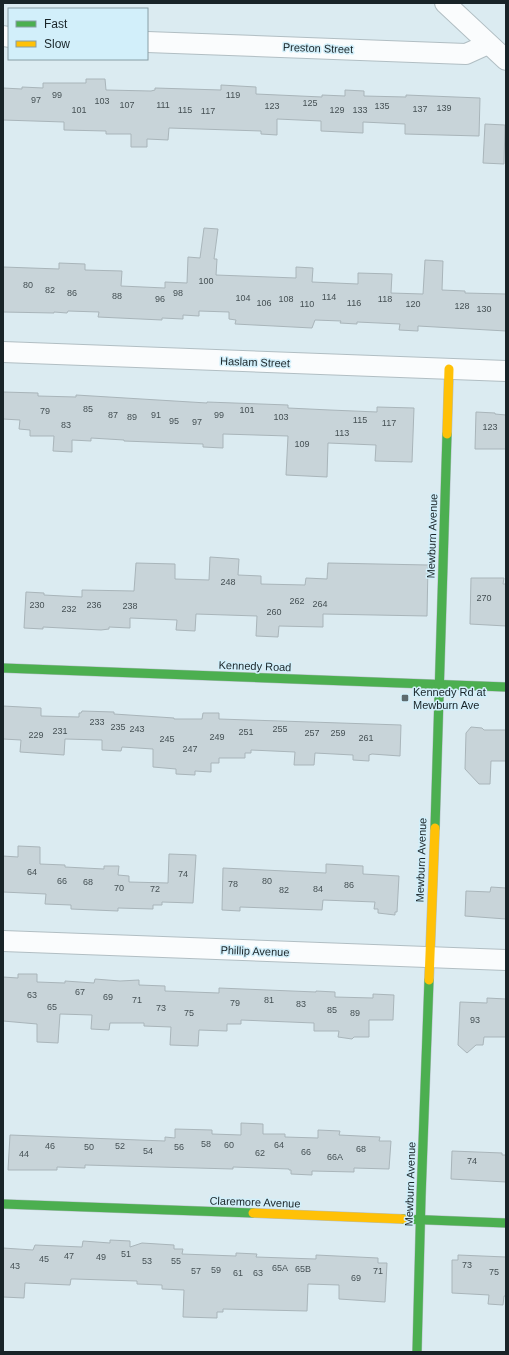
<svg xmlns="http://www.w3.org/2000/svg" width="509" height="1355" viewBox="0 0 509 1355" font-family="Helvetica,sans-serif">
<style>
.building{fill:#c8d4d9;stroke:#a9b5ba}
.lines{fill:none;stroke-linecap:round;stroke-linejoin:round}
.street-casing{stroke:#b1bec3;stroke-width:22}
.fast-casing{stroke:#b1bec3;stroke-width:10}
.slow-casing{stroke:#b1bec3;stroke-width:10}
.street{stroke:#fafcfd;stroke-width:20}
.fast{stroke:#4caf50;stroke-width:9}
.slow{stroke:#ffc107;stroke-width:9}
.poi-dot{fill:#5d6a6e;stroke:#d2effa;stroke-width:1.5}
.labels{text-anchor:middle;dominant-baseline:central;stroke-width:3;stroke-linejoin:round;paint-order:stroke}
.number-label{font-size:9px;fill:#455054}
.street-label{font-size:11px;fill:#192428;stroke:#d2effa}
.poi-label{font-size:11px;fill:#192428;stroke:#d2effa;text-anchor:start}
</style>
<rect width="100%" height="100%" fill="#dbebf1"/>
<!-- building -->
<g class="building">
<polygon points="86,79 105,79 106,90 151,91 155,90 155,88 221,90 221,85 256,87 256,94 322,97 322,95 345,96 345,90 364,91 364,96 406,97 406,95 480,98 479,136 405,134 405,124 363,122 363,133 321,131 321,121 277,119 277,135 261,134 261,131 169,128 168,140 147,139 147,147 131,147 131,134 106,134 106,131 64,130 64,122 3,120 3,88 22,89 22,87 43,88 43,83 86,83"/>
<polygon points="485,124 505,125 504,164 483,163"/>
<polygon points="204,228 218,229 214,259 217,259 216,275 296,278 296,267 313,268 312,282 358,284 358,273 392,274 391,293 423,294 425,260 443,261 442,290 465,291 465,293 506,294 506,331 418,326 418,331 399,330 400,324 357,322 357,324 340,323 341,321 315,320 312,328 235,324 236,320 229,319 229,312 199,311 199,316 183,315 183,319 162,318 162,320 98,317 99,312 68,311 67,313 54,312 54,313 3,312 3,267 59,269 59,263 85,264 85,270 122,271 121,286 165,288 165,282 187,283 188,257 200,258"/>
<polygon points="3,392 38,393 38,396 76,397 76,395 207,403 207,402 288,405 288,408 330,410 377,412 377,407 414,408 412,462 375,461 376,445 328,443 327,477 286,475 288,436 223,434 223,448 203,447 203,444 124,441 124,440 91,438 91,441 72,440 72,452 53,451 54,436 30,436 30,430 19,429 20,420 3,419"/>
<polygon points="476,412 495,413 495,414 506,415 506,449 475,449"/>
<polygon points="210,557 239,559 238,575 261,576 261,584 305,585 306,578 327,579 328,563 428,565 427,616 323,614 323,627 279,626 278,637 256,636 257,616 196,614 195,631 176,630 177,620 130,618 130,628 109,627 109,629 101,630 43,627 43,629 24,628 26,592 44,593 44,595 82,597 82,590 134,591 136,563 175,564 175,579 209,580"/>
<polygon points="471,578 504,578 503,584 506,584 506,626 470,624"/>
<polygon points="3,706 41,708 41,716 79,717 79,713 81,713 82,711 114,712 114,714 174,718 174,719 202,719 203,713 219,713 219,719 401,725 400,756 372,754 369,755 369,761 353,760 353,755 315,753 314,765 294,765 295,752 251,750 251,753 245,753 245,758 219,758 219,763 211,763 211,772 195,771 195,775 176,774 176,769 153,767 153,749 122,747 121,751 102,750 102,740 65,739 64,755 20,752 21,740 3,739"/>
<polygon points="471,727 482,728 484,730 506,730 506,761 491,761 490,784 479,784 465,769 466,733"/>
<polygon points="18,846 40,847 40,864 65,865 65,867 104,869 104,866 119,866 118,875 129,876 129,882 168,883 169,854 196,855 193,903 162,902 162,905 153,905 153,909 118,908 118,911 71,909 71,905 45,904 46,894 3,892 3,856 18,857"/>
<polygon points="326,864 363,866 363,874 399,876 397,912 395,912 395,915 378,913 378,909 374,909 375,902 323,900 322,910 240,907 240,911 222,910 223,868 326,873"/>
<polygon points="491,887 506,888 506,919 465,916 466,891 490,892"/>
<polygon points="18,974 37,974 37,982 65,983 65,981 94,983 95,979 120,981 139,980 139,985 165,986 165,991 219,993 219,988 316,992 316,991 335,992 335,997 373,998 373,994 394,995 393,1020 369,1020 369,1037 354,1037 352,1039 338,1037 339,1031 314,1031 314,1023 241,1020 241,1024 227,1024 227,1031 199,1030 198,1046 170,1045 171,1027 144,1026 144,1023 110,1023 109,1030 91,1029 92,1015 60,1014 58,1043 37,1042 37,1024 3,1021 3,977 18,978"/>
<polygon points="487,998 506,999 506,1037 484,1037 483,1045 476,1045 467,1053 458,1045 460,1002 487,1003"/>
<polygon points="241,1123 263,1124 263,1134 285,1134 285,1137 318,1138 318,1130 340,1131 339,1135 380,1137 379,1141 391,1141 389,1169 354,1168 354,1172 312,1171 312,1175 291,1174 291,1170 289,1170 289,1169 233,1167 233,1169 85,1165 85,1168 57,1167 57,1170 8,1170 10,1135 165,1141 165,1137 175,1138 175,1129 212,1130 212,1134 241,1135"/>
<polygon points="452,1151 502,1153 502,1155 506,1155 506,1182 451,1179"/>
<polygon points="110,1240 130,1241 130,1247 142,1243 174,1245 174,1249 183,1249 182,1254 236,1256 236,1253 257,1254 256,1257 316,1259 316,1255 378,1258 378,1263 387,1263 385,1302 339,1299 339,1285 308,1284 307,1311 223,1309 223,1312 217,1312 217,1318 183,1317 184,1290 162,1289 162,1285 137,1284 137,1281 75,1279 71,1279 70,1285 25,1283 24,1298 3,1297 3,1248 33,1250 35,1245 82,1247 83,1241 110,1243"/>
<polygon points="458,1255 506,1257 506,1296 504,1296 503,1305 488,1304 489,1295 452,1293 452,1260 458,1260"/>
</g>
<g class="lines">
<!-- street casing -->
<g class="street-casing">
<g id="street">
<polyline points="445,3 506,60"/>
<polyline points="3,36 9,37"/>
<polyline points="147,42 466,54 488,44"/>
<polyline points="3,352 506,371"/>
<polyline points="3,941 506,960"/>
</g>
</g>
<!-- fast casing -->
<g class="fast-casing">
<g id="fast">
<polyline points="3,668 506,687"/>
<polyline points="435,828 447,434"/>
<polyline points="3,1204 253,1213"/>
<polyline points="403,1219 506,1223"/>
<polyline points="417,1352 421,1197 429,980"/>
</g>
</g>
<!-- slow casing -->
<g class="slow-casing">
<g id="slow">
<polyline points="447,434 449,369"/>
<polyline points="429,980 435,828"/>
<polyline points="253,1213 403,1219"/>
</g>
</g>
<!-- street -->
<use href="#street" class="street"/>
<!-- fast -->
<use href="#fast" class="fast"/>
<!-- slow -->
<use href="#slow" class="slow"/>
</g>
<!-- markers -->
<rect class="poi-dot" x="401" y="694" width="8" height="8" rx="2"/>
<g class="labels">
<!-- number labels -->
<g class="number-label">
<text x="57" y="95">99</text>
<text x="233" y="95">119</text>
<text x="36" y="100">97</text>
<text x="102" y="101">103</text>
<text x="310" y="103">125</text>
<text x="127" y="105">107</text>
<text x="163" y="105">111</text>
<text x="272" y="106">123</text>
<text x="382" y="106">135</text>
<text x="444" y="108">139</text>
<text x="420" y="109">137</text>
<text x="79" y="110">101</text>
<text x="185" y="110">115</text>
<text x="337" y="110">129</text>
<text x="360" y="110">133</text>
<text x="208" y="111">117</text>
<text x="206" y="281">100</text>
<text x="28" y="285">80</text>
<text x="50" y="290">82</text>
<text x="72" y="293">86</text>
<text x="178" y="293">98</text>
<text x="117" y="296">88</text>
<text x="329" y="297">114</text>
<text x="243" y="298">104</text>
<text x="160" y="299">96</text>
<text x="286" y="299">108</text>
<text x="385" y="299">118</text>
<text x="264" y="303">106</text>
<text x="354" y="303">116</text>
<text x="307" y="304">110</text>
<text x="413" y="304">120</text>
<text x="462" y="306">128</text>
<text x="484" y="309">130</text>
<text x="88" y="409">85</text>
<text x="247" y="410">101</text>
<text x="45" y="411">79</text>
<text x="113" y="415">87</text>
<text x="156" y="415">91</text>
<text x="219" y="415">99</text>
<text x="132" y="417">89</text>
<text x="281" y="417">103</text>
<text x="360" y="420">115</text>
<text x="174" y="421">95</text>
<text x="197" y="422">97</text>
<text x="389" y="423">117</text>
<text x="66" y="425">83</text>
<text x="490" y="427">123</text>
<text x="342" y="433">113</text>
<text x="302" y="444">109</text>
<text x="228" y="582">248</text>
<text x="484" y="598">270</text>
<text x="297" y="601">262</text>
<text x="320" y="604">264</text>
<text x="37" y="605">230</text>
<text x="94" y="605">236</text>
<text x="130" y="606">238</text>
<text x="69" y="609">232</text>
<text x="274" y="612">260</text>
<text x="97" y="722">233</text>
<text x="118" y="727">235</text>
<text x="137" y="729">243</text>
<text x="280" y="729">255</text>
<text x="60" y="731">231</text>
<text x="246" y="732">251</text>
<text x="312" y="733">257</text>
<text x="338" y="733">259</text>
<text x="36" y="735">229</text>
<text x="217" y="737">249</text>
<text x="366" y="738">261</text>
<text x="167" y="739">245</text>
<text x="190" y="749">247</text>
<text x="32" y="872">64</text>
<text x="183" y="874">74</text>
<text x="62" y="881">66</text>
<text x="267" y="881">80</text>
<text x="88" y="882">68</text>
<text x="233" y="884">78</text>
<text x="349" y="885">86</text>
<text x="119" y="888">70</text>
<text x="155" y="889">72</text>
<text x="318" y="889">84</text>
<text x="284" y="890">82</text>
<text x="80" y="992">67</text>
<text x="32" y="995">63</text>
<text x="108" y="997">69</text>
<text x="137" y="1000">71</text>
<text x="269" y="1000">81</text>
<text x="235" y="1003">79</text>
<text x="301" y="1004">83</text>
<text x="52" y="1007">65</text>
<text x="161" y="1008">73</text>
<text x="332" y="1010">85</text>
<text x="189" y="1013">75</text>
<text x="355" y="1013">89</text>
<text x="475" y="1020">93</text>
<text x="206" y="1144">58</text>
<text x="229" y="1145">60</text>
<text x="279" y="1145">64</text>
<text x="50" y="1146">46</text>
<text x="120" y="1146">52</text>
<text x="89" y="1147">50</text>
<text x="179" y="1147">56</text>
<text x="361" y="1149">68</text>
<text x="148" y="1151">54</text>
<text x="306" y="1152">66</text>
<text x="260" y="1153">62</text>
<text x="24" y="1154">44</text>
<text x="335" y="1157">66A</text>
<text x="472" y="1161">74</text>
<text x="126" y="1254">51</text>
<text x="69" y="1256">47</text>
<text x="101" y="1257">49</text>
<text x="44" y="1259">45</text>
<text x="147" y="1261">53</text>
<text x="176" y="1261">55</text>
<text x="467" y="1265">73</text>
<text x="15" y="1266">43</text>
<text x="280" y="1268">65A</text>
<text x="303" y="1269">65B</text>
<text x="216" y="1270">59</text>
<text x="196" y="1271">57</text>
<text x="378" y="1271">71</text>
<text x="494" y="1272">75</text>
<text x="238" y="1273">61</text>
<text x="258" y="1273">63</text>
<text x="356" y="1278">69</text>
</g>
<!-- street labels -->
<g class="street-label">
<text transform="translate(318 48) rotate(2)">Preston Street</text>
<text transform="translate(255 362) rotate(2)">Haslam Street</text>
<text transform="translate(432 536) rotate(-88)">Mewburn Avenue</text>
<text transform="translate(255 666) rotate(2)">Kennedy Road</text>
<text transform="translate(421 860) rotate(-88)">Mewburn Avenue</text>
<text transform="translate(255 951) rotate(2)">Phillip Avenue</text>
<text transform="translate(410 1184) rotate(-88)">Mewburn Avenue</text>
<text transform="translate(255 1202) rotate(2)">Claremore Avenue</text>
</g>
<!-- poi labels -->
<g class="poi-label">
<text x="413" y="692">Kennedy Rd at<tspan x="413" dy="13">Mewburn Ave</tspan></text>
</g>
</g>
<!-- border -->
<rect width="509" height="1355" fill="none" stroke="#192428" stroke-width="8"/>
<!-- legend -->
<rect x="8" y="8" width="140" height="52" fill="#d2effa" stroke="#889ea6"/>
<rect x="16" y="21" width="20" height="6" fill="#4caf50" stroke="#889ea6"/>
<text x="44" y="28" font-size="12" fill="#192428">Fast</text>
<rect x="16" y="41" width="20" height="6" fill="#ffc107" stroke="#889ea6"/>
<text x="44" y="48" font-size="12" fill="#192428">Slow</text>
</svg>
